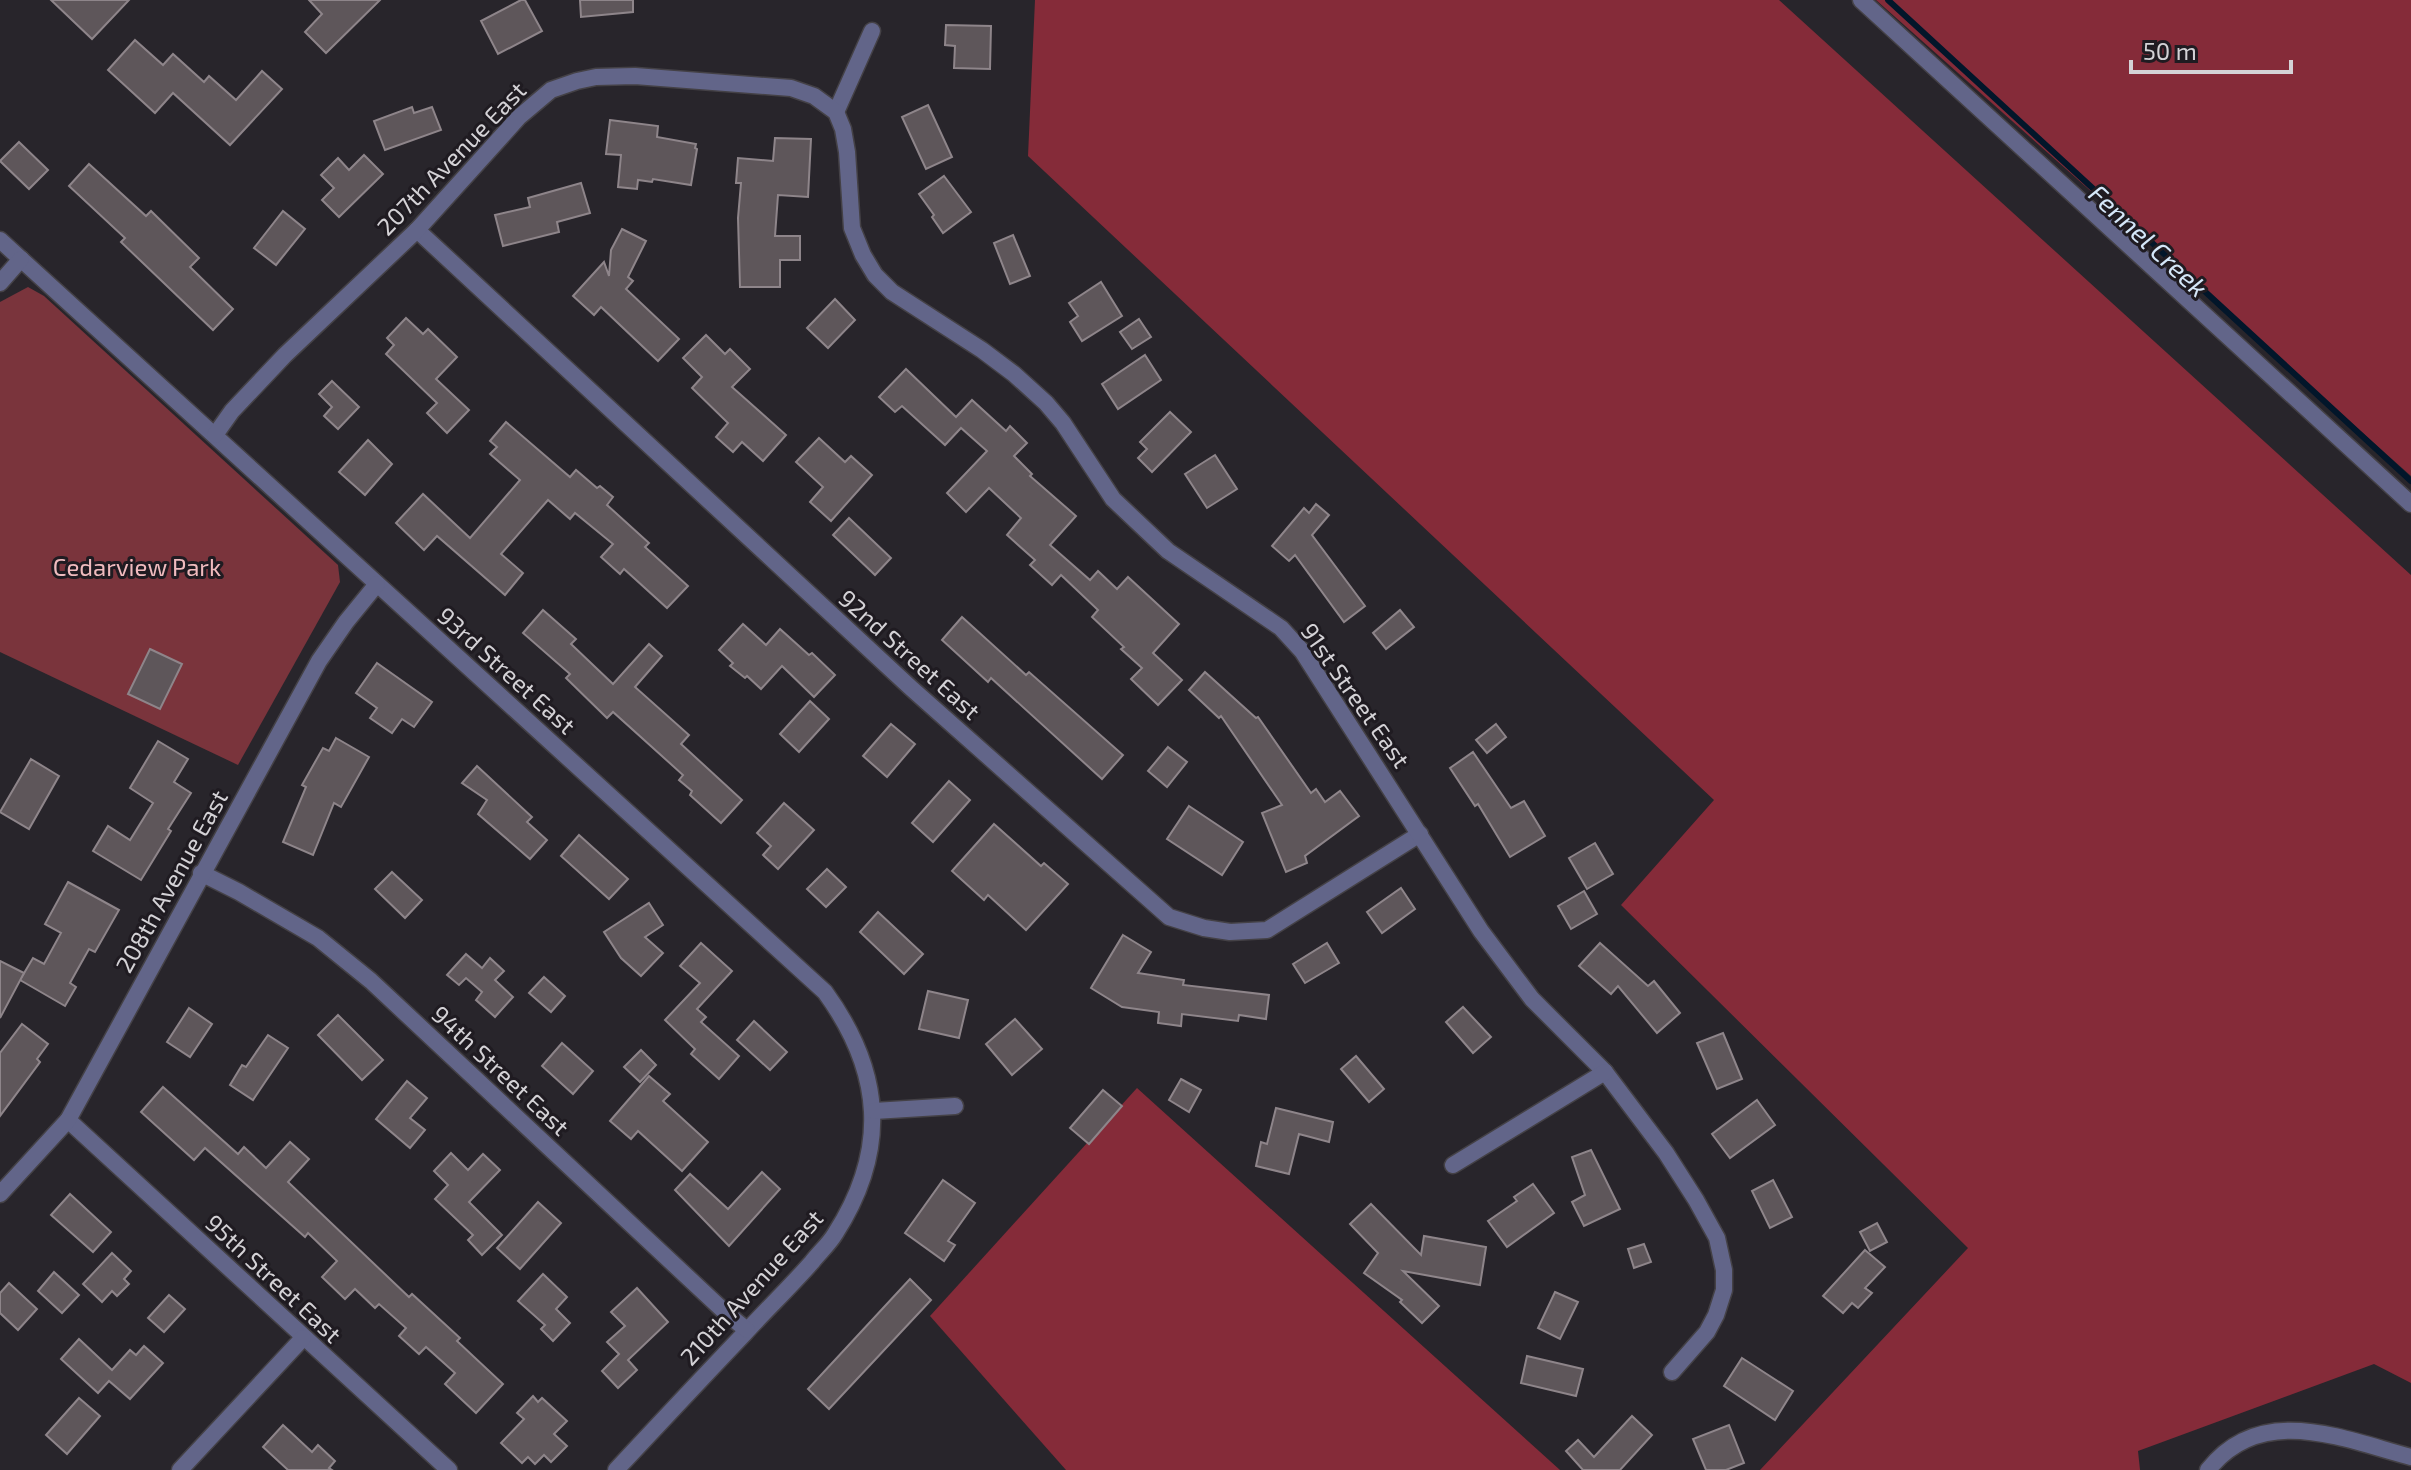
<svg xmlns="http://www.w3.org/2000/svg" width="2411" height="1470" viewBox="0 0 2411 1470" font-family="'Exo 2',sans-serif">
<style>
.green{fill:#7a343c}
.forest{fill:#852b39}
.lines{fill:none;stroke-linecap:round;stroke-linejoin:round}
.stream{stroke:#02162a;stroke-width:6}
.building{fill:#5e565a;stroke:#8e858a;stroke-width:2}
.minor-casing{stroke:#444146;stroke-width:19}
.tertiary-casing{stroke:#444146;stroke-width:19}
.minor{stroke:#626589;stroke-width:16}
.tertiary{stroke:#626589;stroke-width:16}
.labels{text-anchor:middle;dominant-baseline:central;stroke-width:6;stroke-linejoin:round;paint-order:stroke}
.street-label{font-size:24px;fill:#d4d2d6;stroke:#1f1b21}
.park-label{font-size:24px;fill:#f0bbbe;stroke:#1f1b21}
.water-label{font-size:26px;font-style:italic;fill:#d5e7f9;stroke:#1f1b21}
</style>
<rect width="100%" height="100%" fill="#28252b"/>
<!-- green -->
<polygon class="green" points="28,287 44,296 338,565 340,582 238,765 0,652 0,302"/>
<!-- forest -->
<g class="forest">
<polygon points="1035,0 1779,0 2411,575 2411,1383 2374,1364 2138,1451 2140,1470 1760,1470 1968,1248 1621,905 1714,800 1028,156"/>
<polygon points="1876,0 2411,0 2411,476"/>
<polygon points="1137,1088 1560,1470 1066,1470 930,1316"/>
</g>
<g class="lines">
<!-- stream -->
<polyline class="stream" points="1888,0 2411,481"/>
</g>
<!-- building -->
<g class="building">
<polygon points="51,0 129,0 92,39"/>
<polygon points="309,0 380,0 326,53 305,32 322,14"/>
<polygon points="521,0 525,0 542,31 498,54 481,21"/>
<polygon points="580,0 633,0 633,12 581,17"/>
<polygon points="946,25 991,26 990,69 954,68 955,46 945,45"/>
<polygon points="135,40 163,65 173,54 204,82 209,76 236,100 262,71 282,89 230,145 173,93 155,113 108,70"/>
<polygon points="928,105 952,157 926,169 902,117"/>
<polygon points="412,107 414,113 432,107 441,130 385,150 374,121"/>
<polygon points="610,120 658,126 657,137 696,144 695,148 697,149 691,185 653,179 652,182 638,180 637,189 618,187 621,155 606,154"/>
<polygon points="775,138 811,139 808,197 778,195 775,236 800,236 800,260 780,260 780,287 740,287 738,218 741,183 736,183 738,158 773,161"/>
<polygon points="19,142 48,170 29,189 0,161"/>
<polygon points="364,155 383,174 339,217 322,200 334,188 321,175 338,158 349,170"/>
<polygon points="89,164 146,216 151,211 199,258 190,267 233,309 213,330 121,242 125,238 69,186"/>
<polygon points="944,176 971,212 943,233 932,217 934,215 919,194"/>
<polygon points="581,183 590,213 557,222 559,232 503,246 495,215 530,207 528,198"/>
<polygon points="283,211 305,229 276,265 254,248"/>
<polygon points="622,229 646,241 628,277 633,281 626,289 679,339 658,361 601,307 594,315 573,296 604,262 609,276 611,250"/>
<polygon points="1013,235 1030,276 1010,284 994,243"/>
<polygon points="1101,282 1122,316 1082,341 1070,322 1078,316 1069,303"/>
<polygon points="835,299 855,320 828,348 807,328"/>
<polygon points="406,318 423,334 428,329 457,357 436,379 469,410 447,433 427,413 437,403 386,354 394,345 387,338"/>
<polygon points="1139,319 1151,337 1132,349 1120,332"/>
<polygon points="706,335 725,354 730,349 750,369 732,387 786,435 763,461 742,442 733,452 716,437 728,423 692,388 702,377 683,358"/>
<polygon points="1145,355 1161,380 1118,409 1102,384"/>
<polygon points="906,369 956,417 972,400 1006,431 1010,426 1027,443 1014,456 1032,474 1030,476 1076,516 1050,545 1090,580 1098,571 1117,589 1128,577 1179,624 1153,653 1182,680 1158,705 1131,679 1142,668 1121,649 1124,647 1092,617 1098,610 1061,575 1052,585 1030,565 1035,560 1007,535 1021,518 989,488 966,512 947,493 987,451 961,428 945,445 902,406 895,412 879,397"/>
<polygon points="332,381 359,407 338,429 324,416 332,407 319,394"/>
<polygon points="1170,412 1191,432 1152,472 1138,458 1147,449 1140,442"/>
<polygon points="506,422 570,477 576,470 597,488 600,486 613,497 607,505 649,543 645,547 688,586 667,608 624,569 620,574 601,557 613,544 575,513 570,519 548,500 501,554 523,573 505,595 437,536 424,550 396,523 423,494 470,538 520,480 490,454 497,447 490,441"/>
<polygon points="819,438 845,462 851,456 872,475 831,521 810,502 823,487 796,462"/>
<polygon points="368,440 392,464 365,495 339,472"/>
<polygon points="1215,455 1237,489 1207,508 1185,474"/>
<polygon points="1316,504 1329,515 1312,535 1365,606 1344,622 1295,555 1289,561 1272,546 1304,508 1309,513"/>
<polygon points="849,518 891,558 875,575 833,535"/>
<polygon points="543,610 576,639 571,644 613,684 649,644 662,656 635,687 689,735 681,744 742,800 721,823 690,795 692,791 679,780 683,775 613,712 607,718 566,678 570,674 523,633"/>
<polygon points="1400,610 1414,627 1386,649 1373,633"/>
<polygon points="962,617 1026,675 1029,672 1123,755 1102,779 991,678 988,682 942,640"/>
<polygon points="743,624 766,645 780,629 809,655 812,653 835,675 814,697 782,666 761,689 747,676 745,678 730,666 733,663 719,650"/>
<polygon points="150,649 182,664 160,709 128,694"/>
<polygon points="377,663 432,702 414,727 402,719 392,733 370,718 377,708 356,693"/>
<polygon points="1205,672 1256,718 1258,717 1311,793 1316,789 1325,802 1340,791 1359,816 1305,856 1307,863 1286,872 1262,813 1282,805 1221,716 1219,718 1189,690"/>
<polygon points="810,701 829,719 799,752 780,734"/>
<polygon points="891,724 915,744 887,777 863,756"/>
<polygon points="1496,724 1506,737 1487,753 1476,740"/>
<polygon points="336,738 369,757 341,807 334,803 313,855 283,842 306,787 302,785 323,748 329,751"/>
<polygon points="158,741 188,759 174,782 191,793 168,829 171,831 141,880 93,851 108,826 130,840 153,803 130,788"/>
<polygon points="1168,747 1187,762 1167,787 1148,771"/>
<polygon points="1473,752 1511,808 1524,801 1545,836 1510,857 1478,804 1475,806 1450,768"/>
<polygon points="31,759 59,776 29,829 0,812"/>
<polygon points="477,766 532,817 527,822 547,840 530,859 478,814 487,800 462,783"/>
<polygon points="949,781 970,800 933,842 912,823"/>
<polygon points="784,803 814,830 778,869 763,855 771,846 757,833"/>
<polygon points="1189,806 1243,842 1222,875 1167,839"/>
<polygon points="994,824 1041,866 1044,863 1068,884 1026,930 988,895 984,900 952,871"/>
<polygon points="579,835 628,879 609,899 561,856"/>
<polygon points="1595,843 1613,874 1587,889 1569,858"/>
<polygon points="827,869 846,887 826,907 807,889"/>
<polygon points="392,872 422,900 405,918 375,889"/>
<polygon points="68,882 119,910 95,952 89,949 70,983 76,987 65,1006 20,980 33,958 44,964 61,933 45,924"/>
<polygon points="1401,888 1415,909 1382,933 1367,912"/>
<polygon points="1584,891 1597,914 1571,929 1558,906"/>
<polygon points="649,903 663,925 645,937 663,953 641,976 621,958 604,932"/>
<polygon points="878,912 923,954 904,974 860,932"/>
<polygon points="1123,935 1151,952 1138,973 1184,980 1183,985 1269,995 1266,1019 1239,1015 1238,1021 1182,1014 1181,1026 1158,1023 1159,1012 1122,1007 1091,988"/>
<polygon points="701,943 732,971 697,1009 706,1017 701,1022 739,1056 719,1079 691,1054 695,1049 665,1020 700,983 680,966"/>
<polygon points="1327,943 1339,963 1305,983 1293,964"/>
<polygon points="1600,943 1648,986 1654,981 1680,1013 1657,1033 1618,986 1611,994 1579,966"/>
<polygon points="466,954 482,968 490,958 504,971 495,980 513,997 495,1017 476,1000 482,992 466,978 459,985 447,975"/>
<polygon points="0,961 24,973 0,1018"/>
<polygon points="544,977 565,996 551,1012 529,993"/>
<polygon points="928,991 968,1000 959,1038 919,1029"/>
<polygon points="1463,1007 1491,1037 1473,1053 1446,1022"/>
<polygon points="189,1008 212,1024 190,1057 167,1042"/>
<polygon points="338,1015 383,1060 362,1080 318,1035"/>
<polygon points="1015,1019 1042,1049 1012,1075 986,1044"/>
<polygon points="754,1021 787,1052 770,1070 737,1040"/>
<polygon points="22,1024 48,1044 37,1059 40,1062 0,1116 0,1053"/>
<polygon points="1723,1033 1742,1079 1717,1089 1697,1043"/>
<polygon points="268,1035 288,1048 253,1100 230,1085 242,1065 246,1067"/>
<polygon points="562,1043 593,1071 573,1094 542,1066"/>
<polygon points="641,1050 656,1065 640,1082 624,1067"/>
<polygon points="1356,1056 1384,1089 1369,1102 1341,1069"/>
<polygon points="649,1076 670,1094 663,1101 708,1142 682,1171 638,1131 631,1139 610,1121"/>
<polygon points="1181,1079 1201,1090 1189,1112 1169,1100"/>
<polygon points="407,1081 427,1098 410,1118 425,1130 410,1148 376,1119"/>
<polygon points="163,1087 238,1154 244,1147 266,1168 290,1142 309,1159 288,1182 409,1297 412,1294 460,1338 457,1341 503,1384 476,1413 445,1384 455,1373 426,1347 419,1354 399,1336 406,1328 379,1304 375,1308 355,1289 345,1299 322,1277 337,1261 308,1233 305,1237 205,1148 194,1160 141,1112"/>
<polygon points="1103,1090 1122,1106 1089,1144 1070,1128"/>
<polygon points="1757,1100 1775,1125 1730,1158 1712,1134"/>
<polygon points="1276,1108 1333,1122 1329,1142 1299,1134 1289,1174 1256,1166 1261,1142 1267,1144"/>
<polygon points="1591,1150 1620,1209 1584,1226 1572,1202 1585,1195 1572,1157"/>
<polygon points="451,1153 468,1170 483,1154 500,1170 469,1202 502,1235 482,1255 468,1240 473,1235 435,1199 448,1185 434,1171"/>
<polygon points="762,1172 780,1189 729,1246 675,1190 690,1174 728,1209"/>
<polygon points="943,1180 975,1203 948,1241 955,1245 944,1261 905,1233"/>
<polygon points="1773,1180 1792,1217 1770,1228 1752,1191"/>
<polygon points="1533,1184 1554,1213 1507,1247 1488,1221 1517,1201 1514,1197"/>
<polygon points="70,1194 111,1232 93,1252 51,1215"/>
<polygon points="538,1202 561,1223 520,1269 497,1248"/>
<polygon points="1371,1204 1421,1255 1424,1236 1486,1247 1480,1285 1403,1271 1439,1306 1422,1323 1400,1302 1402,1300 1364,1273 1378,1253 1350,1224"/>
<polygon points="1877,1223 1887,1242 1870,1251 1860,1232"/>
<polygon points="1644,1244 1651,1262 1634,1268 1628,1249"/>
<polygon points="1865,1250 1885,1267 1865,1288 1872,1293 1858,1308 1852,1303 1843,1313 1823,1296"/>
<polygon points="112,1253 131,1271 124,1279 129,1284 117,1296 112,1291 102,1302 83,1284"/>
<polygon points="54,1272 79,1295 62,1313 38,1291"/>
<polygon points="543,1274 567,1297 556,1309 570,1323 553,1341 541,1329 545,1325 518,1301"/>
<polygon points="910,1279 931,1300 829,1409 808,1389"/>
<polygon points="9,1283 37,1309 18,1330 0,1313 0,1293"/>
<polygon points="637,1288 668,1322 628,1360 637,1370 618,1388 602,1371 619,1354 607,1342 625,1326 611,1312"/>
<polygon points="1555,1292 1578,1302 1560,1339 1538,1328"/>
<polygon points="169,1295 185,1309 164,1332 148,1318"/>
<polygon points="79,1339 112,1370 130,1350 136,1355 144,1346 163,1363 130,1399 109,1381 98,1393 61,1359"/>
<polygon points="1527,1356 1583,1369 1576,1396 1521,1383"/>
<polygon points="1742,1358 1793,1391 1775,1420 1724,1386"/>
<polygon points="533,1396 538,1402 542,1398 567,1421 554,1434 567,1446 551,1462 544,1455 535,1464 528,1457 522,1463 501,1443 524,1419 517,1413"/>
<polygon points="79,1398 100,1416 67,1454 46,1435"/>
<polygon points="1632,1416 1652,1435 1620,1470 1583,1470 1566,1451 1578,1440 1594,1457"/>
<polygon points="283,1425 312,1452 318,1445 335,1461 329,1468 332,1470 288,1470 263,1447"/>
<polygon points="1729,1425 1744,1463 1726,1470 1706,1470 1693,1439"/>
</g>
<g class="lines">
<!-- minor casing -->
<g class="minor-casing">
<g id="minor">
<polyline points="836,112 872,31"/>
<polyline points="417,230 911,688 1169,917 1204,928 1230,932 1267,930 1420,834"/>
<path d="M0,240L825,992C883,1072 889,1150 835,1234C829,1244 819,1253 812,1262C790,1287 767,1309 745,1333C702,1378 659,1424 616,1470"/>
<polyline points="0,283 21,259"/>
<polyline points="215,435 232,411 285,355 417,230 519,117 551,90 577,81 596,77 635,76 791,88 814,96 836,112 843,129 847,152 852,228 863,255 875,275 892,292 982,350 1014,374 1046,403 1063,423 1113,499 1168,551 1281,628 1302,651 1481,931 1532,999 1605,1072 1666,1153 1696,1200 1717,1238 1724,1270 1724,1290 1716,1315 1707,1332 1672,1372"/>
<polyline points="201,873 239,892 318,938 371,981 727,1314 747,1330"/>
<polyline points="874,1111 955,1106"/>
<polyline points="68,1120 449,1470"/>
<polyline points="1453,1165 1605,1072"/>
<polyline points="0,1194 68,1120 319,661 346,622 377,584"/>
<polyline points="180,1470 303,1338"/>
</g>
</g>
<!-- tertiary casing -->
<g class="tertiary-casing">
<g id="tertiary">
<polyline points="1861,0 2411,504"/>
<path d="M2208,1470C2261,1402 2343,1439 2411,1457"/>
</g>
</g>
<!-- minor -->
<use href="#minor" class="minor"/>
<!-- tertiary -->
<use href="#tertiary" class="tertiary"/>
</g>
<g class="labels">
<!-- street labels -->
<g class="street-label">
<text transform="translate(451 158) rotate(-46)">207th Avenue East</text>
<text transform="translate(910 654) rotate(42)">92nd Street East</text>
<text transform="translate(507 670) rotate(42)">93rd Street East</text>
<text transform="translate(1356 695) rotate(55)">91st Street East</text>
<text transform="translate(171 881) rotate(-61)">208th Avenue East</text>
<text transform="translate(501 1070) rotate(43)">94th Street East</text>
<text transform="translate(274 1278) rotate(43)">95th Street East</text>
<text transform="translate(751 1287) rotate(-48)">210th Avenue East</text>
</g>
<!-- park labels -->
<g class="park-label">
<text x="137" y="566">Cedarview Park</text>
</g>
<!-- water labels -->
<g class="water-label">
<text transform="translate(2149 240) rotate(43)">Fennel Creek</text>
</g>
</g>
<!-- scale -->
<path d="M2131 60v12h160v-12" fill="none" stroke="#d4d2d6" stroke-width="4"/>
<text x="2143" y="60" font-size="24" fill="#d4d2d6" stroke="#1f1b21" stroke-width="6" paint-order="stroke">50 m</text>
</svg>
